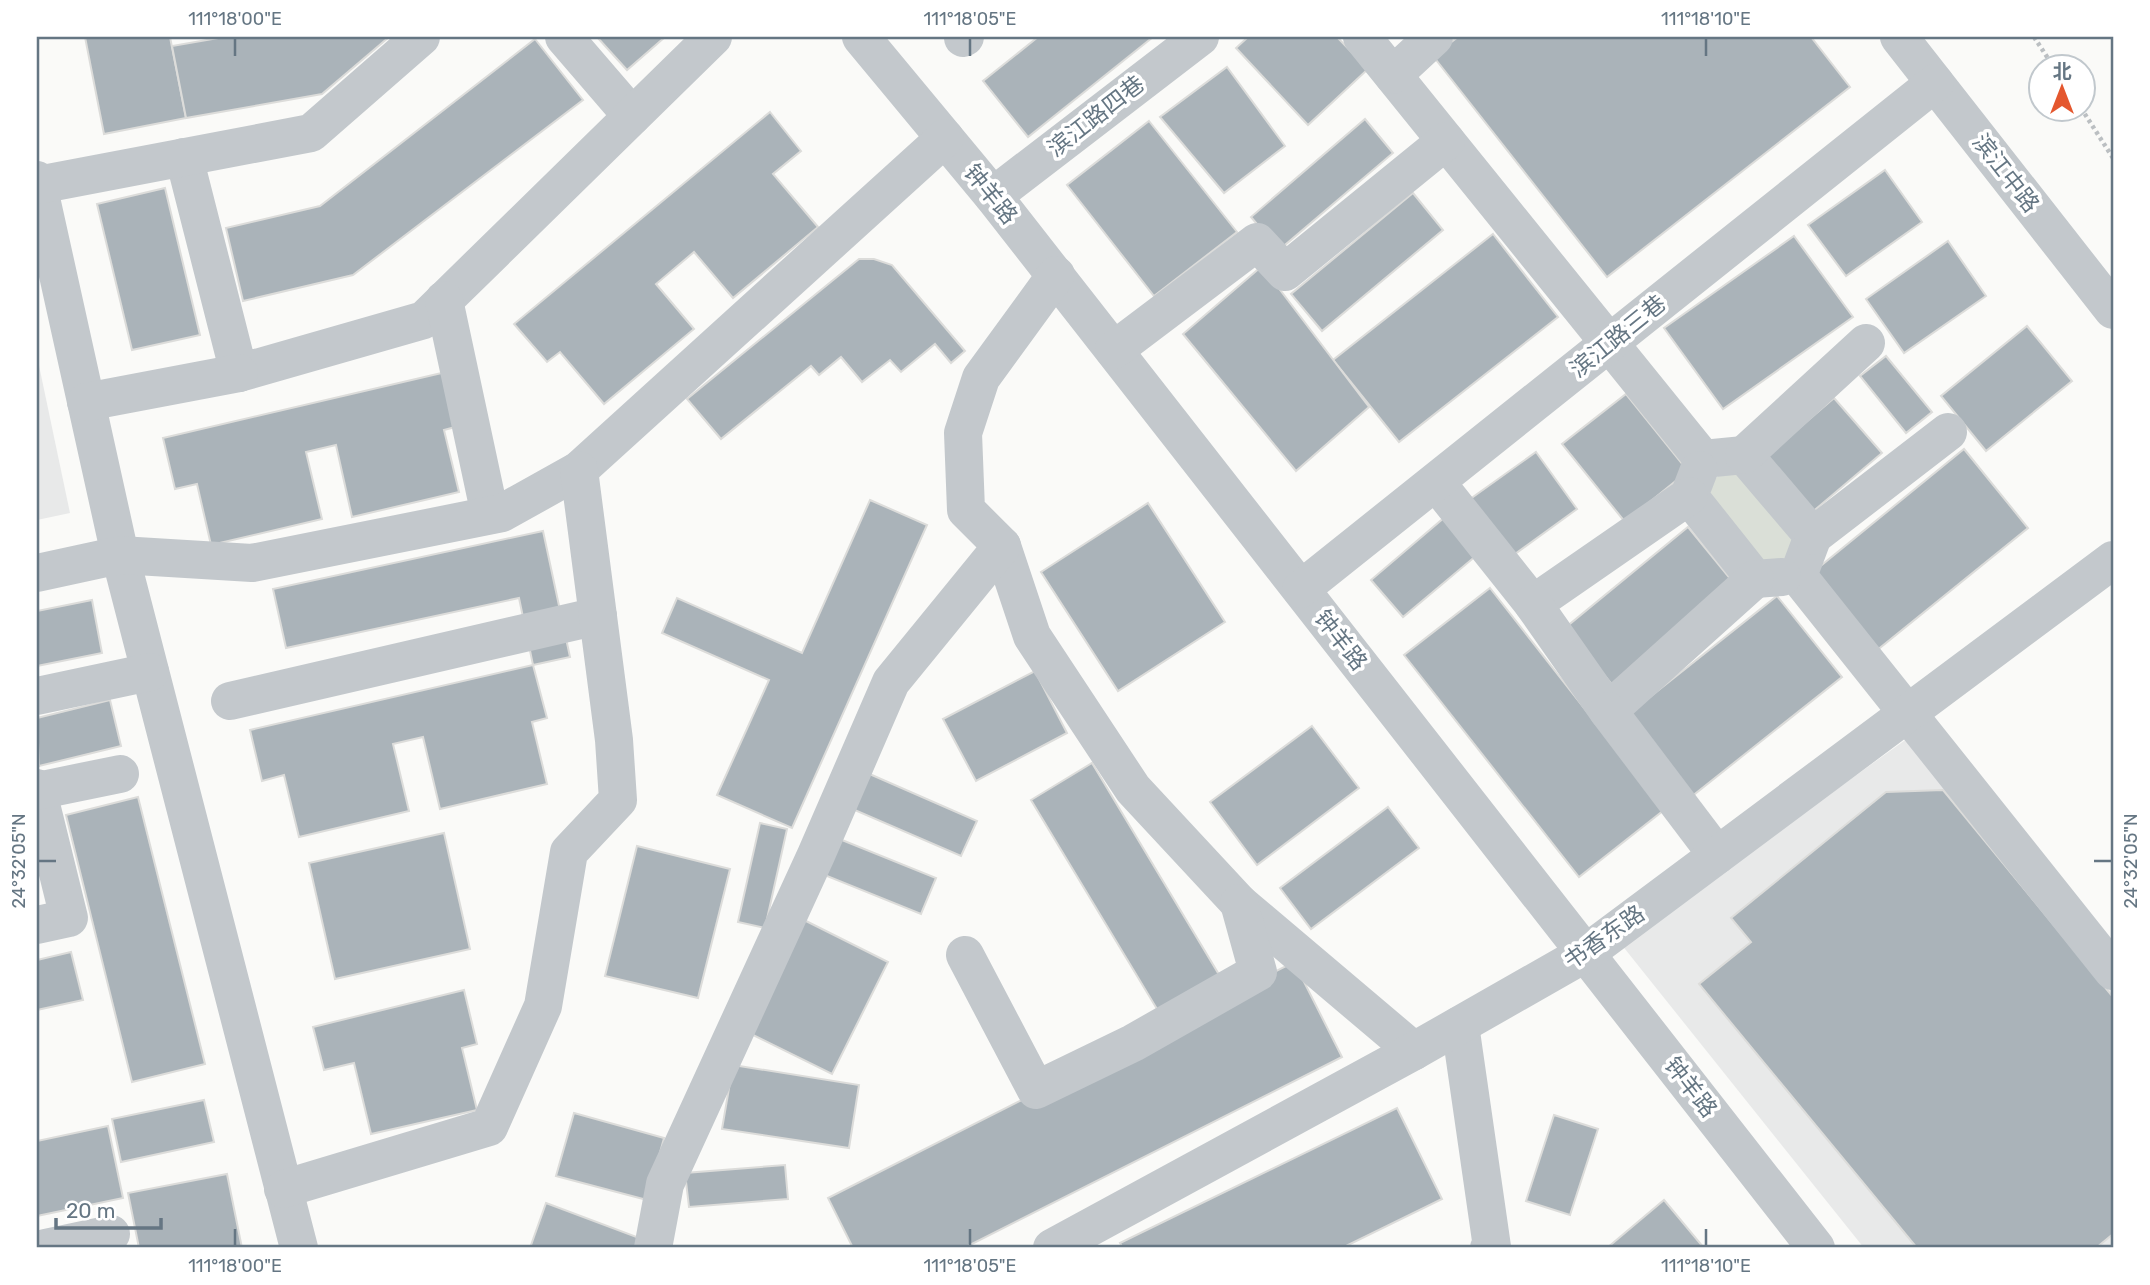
<svg xmlns="http://www.w3.org/2000/svg" width="2150" height="1285" viewBox="0 0 2150 1285" font-family="Rubik,'Noto Sans SC',sans-serif">
<style>
.built{fill:#e8e9e9}
.green{fill:#dadfd7}
.building{fill:#aab3b9;stroke:#dcdcda;stroke-width:2}
.lines{fill:none;stroke-linecap:round;stroke-linejoin:round}
.path{stroke:#bbbfc2;stroke-width:4.5;stroke-dasharray:3.5 3.5;stroke-linecap:butt}
.minor{stroke:#c3c8cc;stroke-width:38}
.ticks{fill:none;stroke:#657683;stroke-width:2.5}
.labels{text-anchor:middle;dominant-baseline:central;stroke-width:7;stroke-linejoin:round;paint-order:stroke}
.street-label{font-size:23px;fill:#657683;stroke:#fff}
.neatline{fill:none;stroke:#657683;stroke-width:2.5}
.ticks-label{font-size:18px;text-anchor:middle;fill:#657683}
</style>
<rect width="100%" height="100%" fill="#fafaf8"/>
<!-- built -->
<g class="built">
<polygon points="37,356 70,513 37,520"/>
<polygon points="1915,733 2113,977 2113,1248 1864,1248 1621,944"/>
</g>
<!-- green -->
<polygon class="green" points="1733,465 1798,533 1781,565 1765,565 1737,541 1706,485"/>
<!-- building -->
<g class="building">
<polygon points="85,37 170,37 186,118 104,134"/>
<polygon points="224,37 389,37 322,94 186,118 172,46"/>
<polygon points="597,37 665,37 627,70"/>
<polygon points="1038,37 1153,37 1028,137 983,81"/>
<polygon points="1248,37 1337,37 1368,69 1308,125 1236,48"/>
<polygon points="1458,37 1811,37 1850,87 1607,277 1433,56"/>
<polygon points="535,39 583,100 353,275 243,301 226,228 320,206"/>
<polygon points="1227,67 1285,146 1224,193 1160,117"/>
<polygon points="770,112 801,151 773,174 818,227 733,298 694,252 656,284 694,329 604,404 560,352 547,362 514,324"/>
<polygon points="1365,119 1393,153 1279,250 1251,217"/>
<polygon points="1149,121 1237,232 1154,296 1067,185"/>
<polygon points="1885,170 1922,222 1846,276 1808,225"/>
<polygon points="165,188 200,335 132,350 97,204"/>
<polygon points="1413,193 1443,230 1322,331 1291,294"/>
<polygon points="1493,234 1558,317 1399,442 1333,360"/>
<polygon points="1794,236 1853,317 1723,409 1664,328"/>
<polygon points="1948,241 1986,296 1904,353 1866,299"/>
<polygon points="859,259 874,259 892,265 965,351 951,363 935,344 901,372 890,360 862,382 841,357 819,375 811,366 721,439 687,399"/>
<polygon points="1262,266 1369,407 1296,471 1183,334"/>
<polygon points="2027,326 2072,381 1986,451 1941,396"/>
<polygon points="1886,356 1932,412 1906,433 1860,376"/>
<polygon points="446,372 459,426 444,430 459,492 352,517 336,445 306,452 322,519 211,545 197,484 175,489 163,438"/>
<polygon points="1626,394 1688,471 1625,522 1562,444"/>
<polygon points="1834,398 1882,453 1810,514 1763,459"/>
<polygon points="1964,449 2028,528 1876,651 1812,573"/>
<polygon points="1536,452 1577,509 1508,559 1466,502"/>
<polygon points="870,500 927,525 792,828 717,795 769,680 662,633 677,598 802,653"/>
<polygon points="1148,503 1225,622 1118,691 1041,572"/>
<polygon points="1445,517 1477,555 1403,617 1371,580"/>
<polygon points="1688,527 1737,587 1614,687 1565,628"/>
<polygon points="543,531 570,657 533,665 519,598 286,648 273,589"/>
<polygon points="1490,588 1664,810 1579,877 1404,655"/>
<polygon points="1777,596 1842,677 1691,797 1626,716"/>
<polygon points="92,600 102,653 37,666 37,611"/>
<polygon points="533,665 547,718 532,722 547,784 440,809 423,737 393,744 409,811 299,837 284,775 262,781 250,730"/>
<polygon points="1035,671 1067,733 976,781 943,719"/>
<polygon points="110,700 121,746 39,766 37,718"/>
<polygon points="1312,726 1359,788 1257,865 1210,802"/>
<polygon points="1092,763 1221,978 1160,1014 1031,800"/>
<polygon points="865,772 977,821 961,856 850,808"/>
<polygon points="1943,790 2113,997 2113,1234 2096,1248 1917,1248 1699,984 1751,942 1731,918 1886,792"/>
<polygon points="138,797 205,1064 132,1082 66,815"/>
<polygon points="1388,807 1419,848 1311,929 1280,888"/>
<polygon points="760,823 787,829 765,928 738,922"/>
<polygon points="444,833 470,949 335,979 309,863"/>
<polygon points="837,838 936,878 921,914 822,874"/>
<polygon points="637,846 730,869 698,998 605,976"/>
<polygon points="804,920 888,962 832,1074 747,1032"/>
<polygon points="71,952 83,1000 37,1010 37,960"/>
<polygon points="1294,962 1342,1057 964,1248 853,1248 828,1198"/>
<polygon points="464,990 477,1044 462,1048 477,1110 371,1134 354,1063 324,1070 313,1027"/>
<polygon points="733,1065 859,1085 849,1148 722,1129"/>
<polygon points="204,1100 214,1142 121,1162 112,1119"/>
<polygon points="1397,1108 1442,1199 1342,1248 1123,1248 1120,1243"/>
<polygon points="574,1113 664,1138 647,1200 556,1176"/>
<polygon points="1554,1115 1598,1129 1570,1215 1526,1201"/>
<polygon points="108,1126 123,1198 37,1216 37,1141"/>
<polygon points="785,1165 788,1199 689,1207 685,1173"/>
<polygon points="227,1174 242,1248 139,1248 128,1193"/>
<polygon points="1664,1200 1704,1248 1607,1248"/>
<polygon points="546,1203 642,1239 638,1248 530,1248"/>
</g>
<g class="lines">
<!-- path -->
<g class="path">
<polyline points="2034,37 2053,66"/>
<polyline points="2081,108 2113,158"/>
</g>
<!-- minor -->
<g class="minor">
<polyline points="564,37 632,116"/>
<polyline points="861,37 993,196 1816,1248"/>
<polyline points="1362,37 1703,459 1744,455 1813,536 1798,576 2113,971"/>
<polyline points="1899,37 2113,310"/>
<polyline points="963,38 965,37"/>
<polyline points="1393,75 1434,37"/>
<polyline points="184,157 239,373 424,320 713,37"/>
<polyline points="37,180 120,555 299,1248"/>
<polyline points="38,185 311,133 421,37"/>
<polyline points="993,196 1200,37"/>
<polyline points="444,300 490,515"/>
<polyline points="1114,350 1257,242 1285,272 1446,141"/>
<polyline points="86,402 239,373"/>
<polyline points="1744,455 1866,343"/>
<polyline points="1699,470 1689,496 1755,579 1782,577"/>
<polyline points="1436,482 1533,604 1689,496"/>
<polyline points="1813,536 1948,432"/>
<polyline points="1002,546 1032,636 1133,789 1239,903 1414,1051"/>
<polyline points="37,573 120,555 252,563 502,513 579,470 945,138"/>
<polyline points="1301,589 1935,83"/>
<polyline points="1533,604 1608,711 1755,579"/>
<polyline points="37,696 150,672"/>
<polyline points="230,701 598,616"/>
<polyline points="1608,711 1717,855"/>
<polyline points="37,788 69,918 37,925"/>
<polyline points="37,791 120,774"/>
<polyline points="965,955 1036,1090 1133,1043 1258,972 1239,903"/>
<polyline points="1460,1025 1492,1247 1489,1248"/>
<polyline points="283,1189 489,1127 543,1006 569,852 618,800 614,740 579,470"/>
<polyline points="45,1248 111,1234"/>
<polyline points="653,1248 665,1184 816,855 891,682 1002,546 966,510 963,433 981,378 1056,275"/>
<polyline points="1052,1248 1414,1051 1586,953 2113,560"/>
</g>
</g>
<!-- ticks -->
<path class="ticks" d="M235,38V56M970,38V56M1706,38V56M38,861H56M2094,861H2112M235,1229V1246M970,1229V1246M1706,1229V1246"/>
<g class="labels">
<!-- street labels -->
<g class="street-label">
<text transform="translate(1096 116) rotate(-38)">滨江路四巷</text>
<text transform="translate(2006 173) rotate(52)">滨江中路</text>
<text transform="translate(991 194) rotate(51)">钟羊路</text>
<text transform="translate(1618 336) rotate(-39)">滨江路三巷</text>
<text transform="translate(1341 640) rotate(52)">钟羊路</text>
<text transform="translate(1604 937) rotate(-35)">书香东路</text>
<text transform="translate(1691 1087) rotate(52)">钟羊路</text>
</g>
</g>
<!-- border -->
<rect width="2150" height="1285" fill="none" stroke="#ffffff" stroke-width="77"/>
<!-- north arrow -->
<g transform="translate(2062 88)"><circle r="33" fill="#ffffff" stroke="#c1c8cd" stroke-width="2"/>
<path d="M0-5L12 26L0 18L-12 26Z" fill="#e4572e"/>
<text y="-10" font-size="19" font-weight="bold" text-anchor="middle" fill="#657683">北</text>
</g>
<!-- scale -->
<path d="M56 1218v10h105v-10" fill="none" stroke="#657683" stroke-width="3.5"/>
<text x="66" y="1218" font-size="21" fill="#657683" stroke="#ffffff" stroke-width="5" paint-order="stroke">20 m</text>
<rect x="38" y="38" width="2074" height="1208" class="neatline"/>
<g class="ticks-label">
<text x="235" y="25">111°18'00"E</text>
<text x="970" y="25">111°18'05"E</text>
<text x="1706" y="25">111°18'10"E</text>
<text transform="translate(19 861) rotate(-90)" y="6">24°32'05"N</text>
<text transform="translate(2131 861) rotate(-90)" y="6">24°32'05"N</text>
<text x="235" y="1272">111°18'00"E</text>
<text x="970" y="1272">111°18'05"E</text>
<text x="1706" y="1272">111°18'10"E</text>
</g>
</svg>
